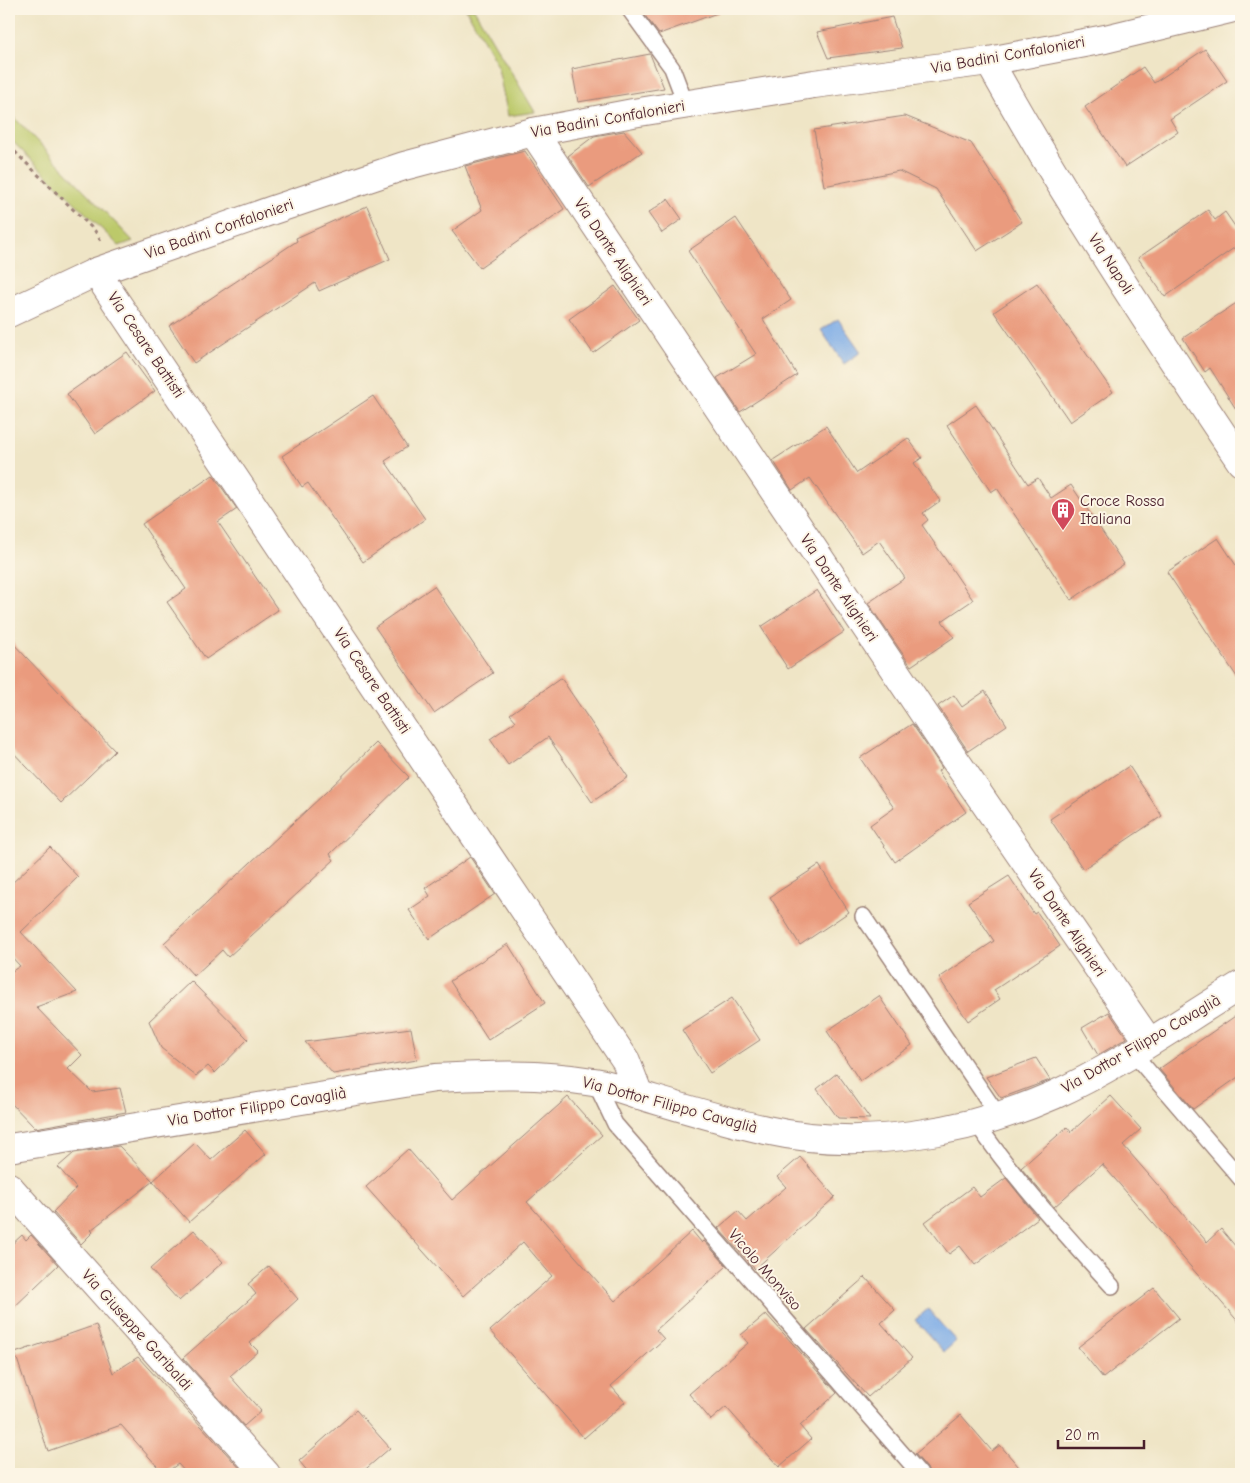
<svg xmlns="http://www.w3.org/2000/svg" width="1250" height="1483" viewBox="0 0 1250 1483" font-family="'Comic Neue',sans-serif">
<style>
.green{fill:#bcc96b;stroke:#83744b}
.water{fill:#7cabe6;stroke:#636588}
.building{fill:#ea9b7e}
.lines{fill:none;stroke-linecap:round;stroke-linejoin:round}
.service-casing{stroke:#9c8278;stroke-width:18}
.minor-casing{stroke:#9c8278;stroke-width:30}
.path{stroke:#9c8278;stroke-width:3;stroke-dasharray:4 4;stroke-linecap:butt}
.service{stroke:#fff;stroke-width:15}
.minor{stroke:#fff;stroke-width:28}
.labels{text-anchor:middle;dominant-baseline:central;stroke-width:4;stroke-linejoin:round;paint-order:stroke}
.street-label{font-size:16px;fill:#4a1f2b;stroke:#fcf5e5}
.poi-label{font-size:16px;fill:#4a1f2b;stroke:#fcf5e5;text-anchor:start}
</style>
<rect width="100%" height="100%" fill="#fcf5e5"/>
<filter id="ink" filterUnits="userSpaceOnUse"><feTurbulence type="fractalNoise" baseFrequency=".02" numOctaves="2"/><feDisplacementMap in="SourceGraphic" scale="10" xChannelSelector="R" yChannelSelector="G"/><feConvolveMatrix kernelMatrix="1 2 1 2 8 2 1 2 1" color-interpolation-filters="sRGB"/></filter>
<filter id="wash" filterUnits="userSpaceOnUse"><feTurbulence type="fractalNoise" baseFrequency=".0096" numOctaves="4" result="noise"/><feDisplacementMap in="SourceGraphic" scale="20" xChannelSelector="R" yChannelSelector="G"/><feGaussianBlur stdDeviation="1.12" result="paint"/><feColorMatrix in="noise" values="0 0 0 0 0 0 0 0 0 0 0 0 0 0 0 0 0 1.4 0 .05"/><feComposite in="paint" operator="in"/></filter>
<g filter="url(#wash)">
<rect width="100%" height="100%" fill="#efe5c6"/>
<!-- green -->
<g class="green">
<polygon points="466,9 474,9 535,112 508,116 497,64"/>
<polygon points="9,112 133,241 119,246 9,138"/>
</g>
<!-- water -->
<g class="water">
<polygon points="838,319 861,352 844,364 821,330"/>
<polygon points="928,1309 956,1341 944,1352 915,1320"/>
</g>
<g id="blocks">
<!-- building -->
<g class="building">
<polygon points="640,9 720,9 720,12 659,34"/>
<polygon points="892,17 902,48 828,58 817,32"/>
<polygon points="1205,49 1227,81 1170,119 1178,132 1125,167 1085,107 1143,67 1154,83"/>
<polygon points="650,54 664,88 578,102 572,69"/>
<polygon points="905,116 971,143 1022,222 977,251 936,189 899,171 824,186 814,130"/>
<polygon points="624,131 642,152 589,187 568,156 594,136"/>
<polygon points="525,151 564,209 480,268 452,231 482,210 465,166"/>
<polygon points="668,199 682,219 662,233 648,213"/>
<polygon points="367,206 390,259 319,291 315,283 194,363 169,326 297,241 296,238"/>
<polygon points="1208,210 1215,220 1225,212 1241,235 1241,243 1165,297 1138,258"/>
<polygon points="736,218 791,300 763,319 797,375 740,412 717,378 756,354 688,251"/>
<polygon points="1037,283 1113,392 1070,422 994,312"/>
<polygon points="615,286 639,320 593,353 569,319"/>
<polygon points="1241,300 1241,417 1210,368 1205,372 1183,338"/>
<polygon points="127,352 155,391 95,434 67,394"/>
<polygon points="373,396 407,447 385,461 425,519 363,562 308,483 302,487 282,456"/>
<polygon points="976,405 1028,484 1038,478 1051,498 1071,485 1124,564 1071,600 997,488 991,492 947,425"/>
<polygon points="826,426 857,473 908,438 922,458 914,463 940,501 923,513 928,520 922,525 973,600 942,621 954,637 911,666 868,603 905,578 879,541 862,553 810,478 792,490 773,460"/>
<polygon points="213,475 237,509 218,522 278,610 206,659 167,602 186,589 142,524"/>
<polygon points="1218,538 1241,573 1241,683 1167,572"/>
<polygon points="434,586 493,673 434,713 375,627"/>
<polygon points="817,590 844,632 788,669 761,627"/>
<polygon points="9,639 115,751 61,803 9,748"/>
<polygon points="561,678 628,777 592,802 548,737 508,765 490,739 516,721 510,714"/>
<polygon points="985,691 1007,725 968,751 938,706 954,695 962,707"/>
<polygon points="912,724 942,768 938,771 966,812 895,862 870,825 894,808 860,758"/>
<polygon points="376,743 409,777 330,854 334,860 228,957 222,950 194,976 164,943 322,796"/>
<polygon points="1129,766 1162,816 1083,869 1050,819"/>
<polygon points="50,847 78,877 21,932 77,992 36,1007 82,1055 68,1069 92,1092 120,1088 126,1112 35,1128 9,1101 9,973 20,966 9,954 9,886"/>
<polygon points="470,857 495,894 429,939 409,910 430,896 425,888"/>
<polygon points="819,865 849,912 800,945 770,897"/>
<polygon points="1009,876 1034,914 1037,912 1060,946 994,990 1000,999 968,1021 939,978 994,941 968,902"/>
<polygon points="508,944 545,1003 488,1040 450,981"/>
<polygon points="191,981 248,1039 215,1073 208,1066 196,1076 161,1048 149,1021"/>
<polygon points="879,996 912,1045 860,1081 827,1031"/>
<polygon points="732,998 760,1040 710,1073 682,1030"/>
<polygon points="1109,1012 1127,1038 1098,1055 1082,1028"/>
<polygon points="1241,1012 1241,1075 1193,1109 1159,1069"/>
<polygon points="411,1028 417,1060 333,1074 305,1042"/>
<polygon points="1036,1058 1050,1080 1001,1098 986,1077"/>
<polygon points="837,1073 870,1119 838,1118 817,1089"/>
<polygon points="1111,1096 1141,1129 1123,1145 1207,1242 1221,1229 1241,1253 1241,1325 1102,1164 1054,1207 1021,1168 1067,1127 1071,1132"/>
<polygon points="568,1097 602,1135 527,1202 615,1301 692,1231 702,1243 704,1241 727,1266 656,1330 664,1339 611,1386 625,1402 584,1438 490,1331 552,1276 523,1242 463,1296 366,1187 408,1149 452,1200"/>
<polygon points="245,1130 266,1154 189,1222 153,1181 195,1143 211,1160"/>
<polygon points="119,1146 153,1181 91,1230 93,1232 81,1244 53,1212 76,1188 58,1167 74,1153"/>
<polygon points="800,1157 835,1197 755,1269 718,1228 738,1211 747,1221 786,1187 777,1177"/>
<polygon points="1006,1178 1038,1218 975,1265 960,1246 949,1254 925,1222 972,1187 980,1197"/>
<polygon points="194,1230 223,1262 179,1301 150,1269"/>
<polygon points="22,1235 26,1240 31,1235 58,1265 9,1312 9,1247"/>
<polygon points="269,1266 298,1299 250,1343 258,1351 230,1376 261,1411 244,1426 183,1358 256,1294 248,1284"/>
<polygon points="865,1277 895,1310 881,1323 912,1358 868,1397 806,1329"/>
<polygon points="1154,1288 1179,1318 1103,1378 1078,1347"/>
<polygon points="766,1314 837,1393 800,1426 811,1439 779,1467 726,1407 711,1420 689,1394 748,1343 741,1335"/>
<polygon points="96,1325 113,1373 138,1357 245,1474 187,1474 178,1464 164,1474 121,1425 48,1451 15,1353"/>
<polygon points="356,1410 390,1448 360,1474 310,1474 299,1461"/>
<polygon points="961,1415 992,1451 1000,1445 1025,1474 929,1474 927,1468 915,1454"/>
</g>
</g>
</g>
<g filter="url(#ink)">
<use href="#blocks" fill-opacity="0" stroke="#9c8278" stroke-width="1"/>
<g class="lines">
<!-- service casing -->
<g class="service-casing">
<g id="service">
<polyline points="629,9 672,68 686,105"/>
<polyline points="863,916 998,1115"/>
<polyline points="1132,1052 1241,1179"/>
<polyline points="595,1082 615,1124 920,1474"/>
<path d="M975,1121C1015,1180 1064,1233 1112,1286"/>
</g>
</g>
<!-- minor casing -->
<g class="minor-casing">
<g id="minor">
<path d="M989,61C1065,199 1153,331 1241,462"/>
<polyline points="533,132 949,751 1149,1042"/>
<polyline points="96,272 626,1061 639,1095"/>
<polyline points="9,313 96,272 273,210 404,166 533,132 633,113 814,84 989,61 1105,39 1230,9"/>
<path d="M9,1148L435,1078C488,1075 540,1073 593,1082C611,1084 629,1092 646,1097C686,1109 725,1121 766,1130C860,1151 966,1134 1054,1095C1119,1066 1180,1022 1241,985"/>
<polyline points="9,1187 266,1474"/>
</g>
</g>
<!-- path -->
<polyline class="path" points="9,146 95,231 101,241"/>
<!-- service -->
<use href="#service" class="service"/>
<!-- minor -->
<use href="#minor" class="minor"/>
</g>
</g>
<!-- icons -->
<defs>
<g id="building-pin" transform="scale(1.25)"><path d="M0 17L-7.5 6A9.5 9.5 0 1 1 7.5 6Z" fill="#d1495b" stroke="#fcf5e5"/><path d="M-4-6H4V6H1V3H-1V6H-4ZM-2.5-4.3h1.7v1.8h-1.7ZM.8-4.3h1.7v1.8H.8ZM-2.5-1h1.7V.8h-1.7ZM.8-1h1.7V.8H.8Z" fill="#fff"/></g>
</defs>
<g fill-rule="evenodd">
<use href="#building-pin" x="1063" y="510"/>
</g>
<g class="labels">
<!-- street labels -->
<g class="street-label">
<text transform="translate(1008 55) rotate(-10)">Via Badini Confalonieri</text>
<text transform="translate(608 119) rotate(-10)">Via Badini Confalonieri</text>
<text transform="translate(219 229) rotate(-19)">Via Badini Confalonieri</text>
<text transform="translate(613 252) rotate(56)">Via Dante Alighieri</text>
<text transform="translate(1111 264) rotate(57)">Via Napoli</text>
<text transform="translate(146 345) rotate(56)">Via Cesare Battisti</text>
<text transform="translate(839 588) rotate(56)">Via Dante Alighieri</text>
<text transform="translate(372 681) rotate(56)">Via Cesare Battisti</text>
<text transform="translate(1067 923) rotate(56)">Via Dante Alighieri</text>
<text transform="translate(1141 1044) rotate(-30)">Via Dottor Filippo Cavaglià</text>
<text transform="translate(670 1105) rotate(15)">Via Dottor Filippo Cavaglià</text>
<text transform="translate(257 1107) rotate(-9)">Via Dottor Filippo Cavaglià</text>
<text transform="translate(765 1270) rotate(49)">Vicolo Monviso</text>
<text transform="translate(137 1330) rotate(48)">Via Giuseppe Garibaldi</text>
</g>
<!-- poi labels -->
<g class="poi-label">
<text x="1080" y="501">Croce Rossa<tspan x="1080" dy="18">Italiana</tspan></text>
</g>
</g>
<!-- margin -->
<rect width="1250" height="1483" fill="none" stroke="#fcf5e5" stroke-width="30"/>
<!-- scale -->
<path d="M1058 1440v8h86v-8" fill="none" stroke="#4a1f2b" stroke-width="2.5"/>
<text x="1065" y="1440" font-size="15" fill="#4a1f2b" stroke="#fcf5e5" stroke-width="4" paint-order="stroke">20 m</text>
</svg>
